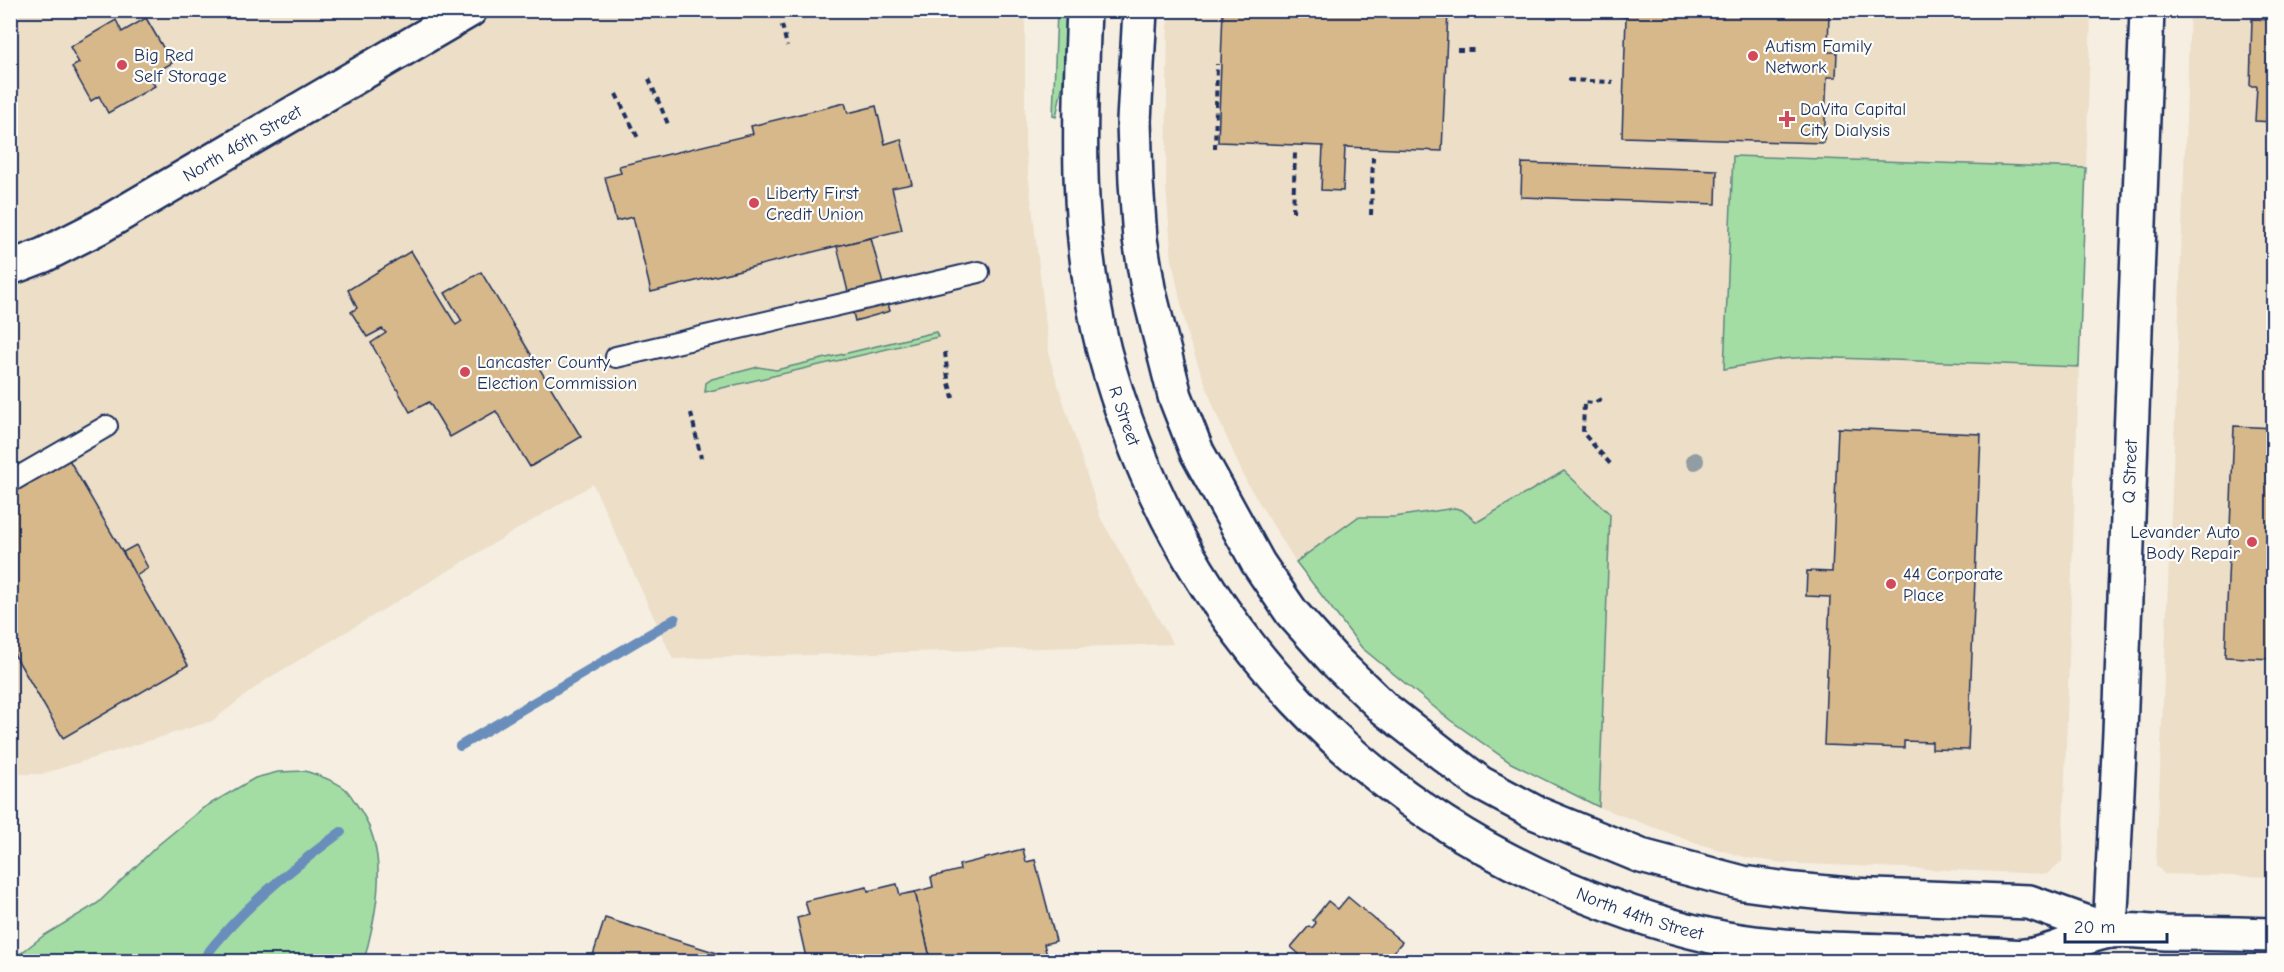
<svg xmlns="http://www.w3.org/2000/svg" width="2284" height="972" viewBox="0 0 2284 972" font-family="'Comic Neue',sans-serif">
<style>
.built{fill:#ecdec7}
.green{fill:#a3dda3;stroke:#5f8680;stroke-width:1.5}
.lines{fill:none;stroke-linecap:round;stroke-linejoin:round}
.stream{stroke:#6a8ebc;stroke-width:10}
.building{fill:#d7b88a;stroke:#1b2f5e;stroke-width:1.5}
.service-casing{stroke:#1b2f5e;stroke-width:24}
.minor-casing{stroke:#1b2f5e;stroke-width:38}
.tertiary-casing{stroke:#1b2f5e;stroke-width:38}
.secondary-casing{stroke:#1b2f5e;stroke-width:38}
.path{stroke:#1b2f5e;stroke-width:4;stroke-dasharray:6 4.5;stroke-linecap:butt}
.service{stroke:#fdfcf7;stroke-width:20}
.minor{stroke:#fdfcf7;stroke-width:33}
.tertiary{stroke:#fdfcf7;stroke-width:33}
.secondary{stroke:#fdfcf7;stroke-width:33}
.tree{fill:#909da2}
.poi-dot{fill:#d1495b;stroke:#fdfcf7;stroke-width:2}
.labels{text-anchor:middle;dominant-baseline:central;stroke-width:4.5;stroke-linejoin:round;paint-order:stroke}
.poi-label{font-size:18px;fill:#1b2f5e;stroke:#fdfcf7;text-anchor:start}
.street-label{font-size:18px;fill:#1b2f5e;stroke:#fdfcf7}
</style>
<rect width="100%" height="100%" fill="#f5eee1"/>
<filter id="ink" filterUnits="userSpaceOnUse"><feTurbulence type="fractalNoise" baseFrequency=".0167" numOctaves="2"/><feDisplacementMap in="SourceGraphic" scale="12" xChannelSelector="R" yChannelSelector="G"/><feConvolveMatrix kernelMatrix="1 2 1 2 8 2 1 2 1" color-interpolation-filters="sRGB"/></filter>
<g filter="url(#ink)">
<!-- built -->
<g class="built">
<polygon points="11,11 1025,11 1025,147 1050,360 1101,519 1173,644 673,659 593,484 264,681 212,721 42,774 11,774"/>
<polygon points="1168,11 2091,11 2086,168 1733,157 1725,369 1780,359 1810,357 2079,367 2062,861 2047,874 1783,863 1748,858 1696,843 1599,807 1610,514 1477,522 1462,510 1446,508 1394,517 1358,517 1296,562 1247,483 1218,418 1188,337 1172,260 1166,187"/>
<polygon points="2190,11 2273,11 2273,877 2164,874 2156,865 2175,421"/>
</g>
<!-- green -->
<g class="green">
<polygon points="1057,11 1066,11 1063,83 1056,117 1053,116"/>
<polygon points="1733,156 2086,168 2079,367 1810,357 1780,359 1724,369"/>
<polygon points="936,332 938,337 705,392 706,383 712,379 758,367 776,370"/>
<polygon points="1564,471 1610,514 1599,807 1511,763 1450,720 1362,648 1296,562 1358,517 1394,517 1455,508 1462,510 1477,522"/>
<path d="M305,771C318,775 331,779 343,787C349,791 353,799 357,805C391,852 377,910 364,961H11L43,936L98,903L158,845L203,808L255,778L278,772Z"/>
</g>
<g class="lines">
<!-- stream -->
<g class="stream">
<polyline points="460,746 675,619"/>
<path d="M201,962C239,910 290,870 341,832"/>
</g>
</g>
<!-- building -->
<g class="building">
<polygon points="1223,10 1448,10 1442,151 1345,147 1343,191 1321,190 1323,146 1218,142"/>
<polygon points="1617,10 1829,10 1828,52 1837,52 1836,77 1827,77 1824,143 1622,137 1626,17 1617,16"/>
<polygon points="146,18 172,63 149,76 155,86 108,113 99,96 91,101 72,67 79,63 70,47 116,20 122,32"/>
<polygon points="2252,19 2274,20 2274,122 2255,121 2257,86 2250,86"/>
<polygon points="845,103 848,113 876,106 885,144 901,139 912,184 892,188 902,230 651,292 633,217 616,221 605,177 621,173 619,166 753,134 751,126"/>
<polygon points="1522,163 1717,170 1716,204 1521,197"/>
<polygon points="871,238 890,311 855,321 837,246"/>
<polygon points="411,251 456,325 462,321 445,293 481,272 581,437 530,467 496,411 450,437 429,402 410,412 371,343 386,333 382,329 367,337 351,312 357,308 348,290"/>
<polygon points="2234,426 2274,428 2274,659 2225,657"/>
<polygon points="1838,428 1981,434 1968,750 1932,749 1932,742 1904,741 1904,748 1824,745 1830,597 1806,596 1807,571 1832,572"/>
<polygon points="68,458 188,665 63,738 10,647 10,492"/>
<polygon points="136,545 148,568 136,576 123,552"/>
<polygon points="1023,849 1026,862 1035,860 1056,941 1044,944 1047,956 1027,962 931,962 915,892 933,887 931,877 960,870 959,865"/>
<polygon points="897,884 900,895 915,892 931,962 807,962 797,918 809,915 805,901 867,887 868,891"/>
<polygon points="1348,897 1402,942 1391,955 1399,962 1293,962 1299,954 1291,947 1309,926 1312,928 1316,923 1313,920 1328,901 1338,909"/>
<polygon points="605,918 746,962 613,962 593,955"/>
<polygon points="1505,952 1522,961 1526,953 1541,962 1501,962"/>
</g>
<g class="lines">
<!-- service casing -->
<g class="service-casing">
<g id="service">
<polyline points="616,357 979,272"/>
<polyline points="10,482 107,426"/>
</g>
</g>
<!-- minor casing -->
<g class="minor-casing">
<g id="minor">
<path id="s1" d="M2110,931L2120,732L2147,10"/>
</g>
</g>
<!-- tertiary casing -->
<g class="tertiary-casing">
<g id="tertiary">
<path id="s2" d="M10,268L44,255L99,227L470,10"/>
</g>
</g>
<!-- secondary casing -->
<g class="secondary-casing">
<g id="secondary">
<path id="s3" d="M1084,10C1079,125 1075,239 1104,351C1170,596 1332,786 1564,887C1616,909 1671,929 1727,939C1793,950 1859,950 1925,952C1949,953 1973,954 1997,955C2006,956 2016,957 2024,956C2054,954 2082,935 2111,931C2128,929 2148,932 2165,933C2201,933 2237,934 2274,935"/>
<polyline points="1140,10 1134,121 1136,182 1140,239 1148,288 1175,396 1197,452 1258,563 1292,613 1334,660 1385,709 1480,783 1536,813 1641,856 1743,883 1795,890 1849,895 2029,902 2110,931"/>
</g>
</g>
<!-- path -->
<g class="path">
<polyline points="782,25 787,46"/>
<polyline points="1457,50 1478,50"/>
<polyline points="649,79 668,124"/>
<polyline points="1568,80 1613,82"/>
<polyline points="616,94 638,138"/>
<polyline points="1215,149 1217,64"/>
<polyline points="1293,212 1295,153"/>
<polyline points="1371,215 1373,157"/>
<polyline points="945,352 948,379 953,398"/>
<polyline points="1601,399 1594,403 1584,402 1583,433 1613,467"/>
<polyline points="691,413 701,458"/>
</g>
<!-- service -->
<use href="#service" class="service"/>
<!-- minor -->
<use href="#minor" class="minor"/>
<!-- tertiary -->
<use href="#tertiary" class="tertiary"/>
<!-- secondary -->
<use href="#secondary" class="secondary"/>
</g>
<!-- trees -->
<circle class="tree" cx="1695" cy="461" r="9"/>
</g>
<!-- markers -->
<g class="poi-dot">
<circle cx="1753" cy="56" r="6"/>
<circle cx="122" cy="65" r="6"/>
<path d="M1784 110h6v6h6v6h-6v6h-6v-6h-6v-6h6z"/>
<circle cx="754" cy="203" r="6"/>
<circle cx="465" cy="372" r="6"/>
<circle cx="2252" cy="542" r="6"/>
<circle cx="1891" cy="584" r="6"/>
</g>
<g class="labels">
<!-- poi labels -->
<g class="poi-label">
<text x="1765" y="46">Autism Family<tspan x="1765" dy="21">Network</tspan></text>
<text x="134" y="55">Big Red<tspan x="134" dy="21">Self Storage</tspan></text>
<text x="1800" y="109">DaVita Capital<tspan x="1800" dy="21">City Dialysis</tspan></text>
<text x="766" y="193">Liberty First<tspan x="766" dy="21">Credit Union</tspan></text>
<text x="477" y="362">Lancaster County<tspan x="477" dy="21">Election Commission</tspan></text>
<text x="2240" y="532" text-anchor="end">Levander Auto<tspan x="2240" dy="21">Body Repair</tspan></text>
<text x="1903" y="574">44 Corporate<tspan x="1903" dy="21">Place</tspan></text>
</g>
<!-- street labels -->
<g class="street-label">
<text stroke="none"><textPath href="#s2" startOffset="264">North 46th Street</textPath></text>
<text stroke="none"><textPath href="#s3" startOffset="411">R Street</textPath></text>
<text stroke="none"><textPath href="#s1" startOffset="460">Q Street</textPath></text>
<text stroke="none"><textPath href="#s3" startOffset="1155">North 44th Street</textPath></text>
</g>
</g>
<!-- margin -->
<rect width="2284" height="972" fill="none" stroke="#fdfcf7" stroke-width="36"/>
<rect x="18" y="18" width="2248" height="936" fill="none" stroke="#1b2f5e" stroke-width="2" filter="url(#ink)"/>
<!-- scale -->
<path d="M2065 933v9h102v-9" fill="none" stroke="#1b2f5e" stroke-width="3"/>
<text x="2074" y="933" font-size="18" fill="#1b2f5e" stroke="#fdfcf7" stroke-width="4.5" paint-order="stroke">20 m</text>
</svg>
